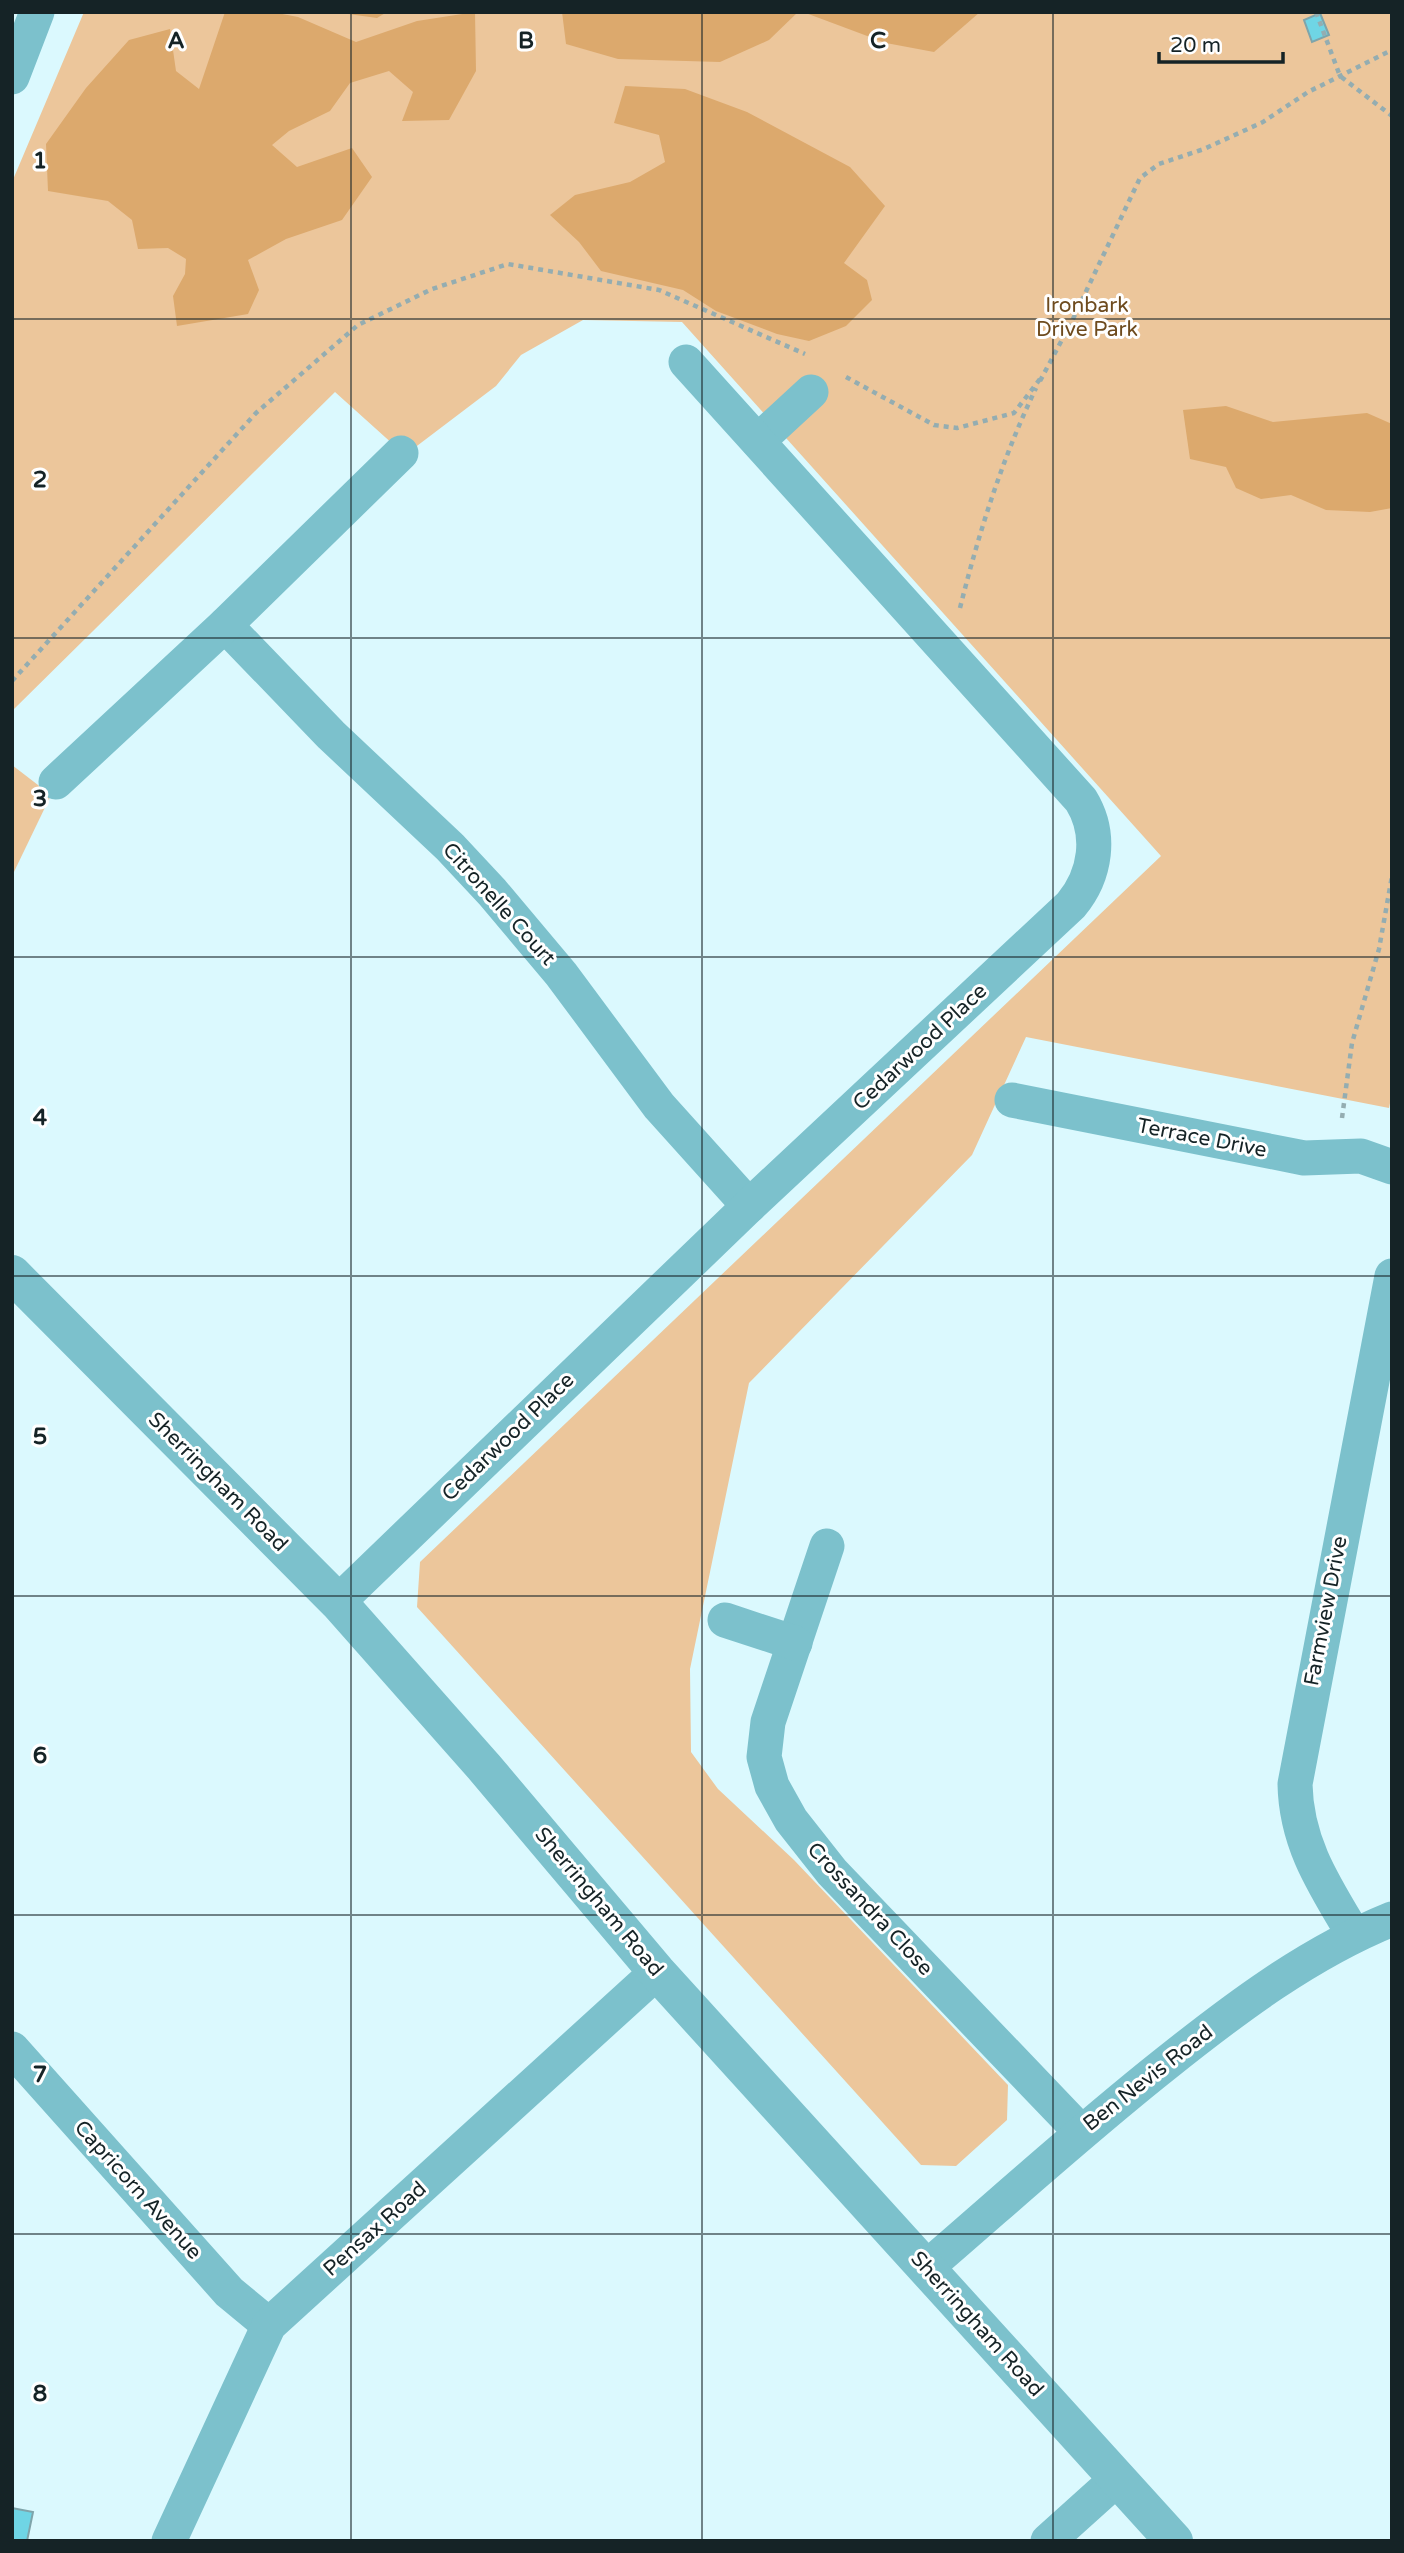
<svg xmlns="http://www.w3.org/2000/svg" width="1404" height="2553" viewBox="0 0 1404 2553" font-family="'Varela Round',sans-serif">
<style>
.green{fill:#ecc69b}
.forest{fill:#dca96d}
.building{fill:#6fd5e5;stroke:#7fa4aa;stroke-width:2}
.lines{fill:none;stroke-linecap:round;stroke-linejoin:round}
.path{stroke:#94adb1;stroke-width:4.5;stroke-dasharray:5 5;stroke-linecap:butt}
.minor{stroke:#7cc1cc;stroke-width:35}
.tertiary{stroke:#7cc1cc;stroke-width:38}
.grid{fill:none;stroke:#152326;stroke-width:2;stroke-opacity:0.55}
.labels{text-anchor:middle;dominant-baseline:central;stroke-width:6;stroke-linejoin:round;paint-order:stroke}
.park-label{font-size:21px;fill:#6e4b1e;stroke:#fff}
.street-label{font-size:21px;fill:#152326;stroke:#fff}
.grid-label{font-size:23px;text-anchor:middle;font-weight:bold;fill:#152326;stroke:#fff;stroke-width:6;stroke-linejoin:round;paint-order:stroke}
</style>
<rect width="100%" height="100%" fill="#dbf9fe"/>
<!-- green -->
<g class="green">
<polygon points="84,12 1392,12 1392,1093 1389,1108 1026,1037 972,1155 749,1383 690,1669 691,1752 718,1789 794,1860 1008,2085 1007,2120 956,2166 921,2165 417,1607 420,1562 1161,856 682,322 583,320 521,355 496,386 405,455 335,392 12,711 12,182"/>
<polygon points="12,765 51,795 12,876"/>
</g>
<!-- forest -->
<g class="forest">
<polygon points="225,12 272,12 298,17 356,42 417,21 475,12 476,71 449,120 402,121 413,92 389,71 350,83 330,111 289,131 272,145 297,167 352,148 372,177 342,220 286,239 248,260 259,290 248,314 177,326 173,296 185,274 186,259 168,248 138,249 132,220 108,201 48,191 46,144 86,88 129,40 170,29 176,71 199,89"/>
<polygon points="334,12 387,12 377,18"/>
<polygon points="562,12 798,12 769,40 720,62 618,59 566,44"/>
<polygon points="803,12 980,12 934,52 886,43"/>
<polygon points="625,86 685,89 747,112 850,167 885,206 844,263 867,280 872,300 846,326 809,341 777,334 716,311 683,290 601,271 579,242 550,215 575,195 630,182 665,162 659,135 614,123"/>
<polygon points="1226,406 1273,422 1367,413 1392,424 1392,508 1370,512 1326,510 1291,495 1261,499 1236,488 1226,467 1190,459 1183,410"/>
</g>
<!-- building -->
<g class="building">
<polygon points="1320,13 1329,35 1312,42 1304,20"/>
<polygon points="12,2508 33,2512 27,2541 12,2541"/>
</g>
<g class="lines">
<!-- path -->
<g class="path">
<polyline points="1316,12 1340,76 1392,116"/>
<polyline points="846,377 934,425 957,428 1014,413 1040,379"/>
<polyline points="1040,381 1072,321 1140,178 1159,164 1204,149 1263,122 1308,92 1392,50"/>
<path d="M960,608C979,532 1002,459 1036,388"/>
<polyline points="12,681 256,413 358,325 432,289 508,264 659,290 805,354"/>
<polyline points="1342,1118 1352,1043 1379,949 1392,876"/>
</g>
<!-- minor -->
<g class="minor">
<polyline points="12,77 37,12"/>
<polyline points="758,441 811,392"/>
<polyline points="225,625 331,735 450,847 492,892 561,974 659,1106 749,1206"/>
<polyline points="56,782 225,625 401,453"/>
<polyline points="1012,1100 1304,1158 1361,1156 1392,1167"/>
<polyline points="827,1546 768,1722 764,1757 772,1786 791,1820 832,1872 1080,2131"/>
<path d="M338,1602L749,1206L1071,905C1096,875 1102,834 1081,800L686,362"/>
<polyline points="725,1620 795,1643"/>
<path d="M1354,1935C1324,1885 1296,1843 1295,1784L1392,1276"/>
<polyline points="12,2049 229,2292 269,2325"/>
<path d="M926,2268C1005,2200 1082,2130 1164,2065C1234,2009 1308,1953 1392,1919"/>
<polyline points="169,2541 269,2325 657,1972"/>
<polyline points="1048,2541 1118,2478"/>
</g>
<!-- tertiary -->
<polyline class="tertiary" points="12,1274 338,1602 484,1767 657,1972 1174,2541"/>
</g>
<!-- grid -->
<path class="grid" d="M351,12V2541M702,12V2541M1053,12V2541M12,319H1392M12,638H1392M12,957H1392M12,1276H1392M12,1596H1392M12,1915H1392M12,2234H1392"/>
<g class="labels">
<!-- park labels -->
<g class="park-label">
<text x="1087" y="305">Ironbark<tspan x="1087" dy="24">Drive Park</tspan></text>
</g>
<!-- street labels -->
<g class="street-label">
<text transform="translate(499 904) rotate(48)">Citronelle Court</text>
<text transform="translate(920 1047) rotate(-43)">Cedarwood Place</text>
<text transform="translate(1202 1138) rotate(11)">Terrace Drive</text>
<text transform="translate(508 1437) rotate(-44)">Cedarwood Place</text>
<text transform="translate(218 1482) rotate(45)">Sherringham Road</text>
<text transform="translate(1326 1611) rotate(-79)">Farmview Drive</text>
<text transform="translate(599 1902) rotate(50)">Sherringham Road</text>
<text transform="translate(870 1909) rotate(47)">Crossandra Close</text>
<text transform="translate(1148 2078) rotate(-38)">Ben Nevis Road</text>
<text transform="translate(138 2190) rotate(48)">Capricorn Avenue</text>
<text transform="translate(375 2229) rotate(-42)">Pensax Road</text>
<text transform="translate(977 2324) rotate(48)">Sherringham Road</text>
</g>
</g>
<g class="grid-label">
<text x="176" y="48">A</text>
<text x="526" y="48">B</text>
<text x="878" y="48">C</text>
<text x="40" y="168">1</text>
<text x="40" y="487">2</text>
<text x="40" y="806">3</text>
<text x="40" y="1125">4</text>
<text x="40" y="1444">5</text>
<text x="40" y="1763">6</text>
<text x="40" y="2082">7</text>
<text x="40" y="2401">8</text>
</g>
<!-- border -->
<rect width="1404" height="2553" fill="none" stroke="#152326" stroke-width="28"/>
<!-- scale -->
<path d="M1159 52v10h124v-10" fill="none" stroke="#152326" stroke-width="3.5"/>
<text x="1170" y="52" font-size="21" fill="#152326" stroke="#ffffff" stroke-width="5" paint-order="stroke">20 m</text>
</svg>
